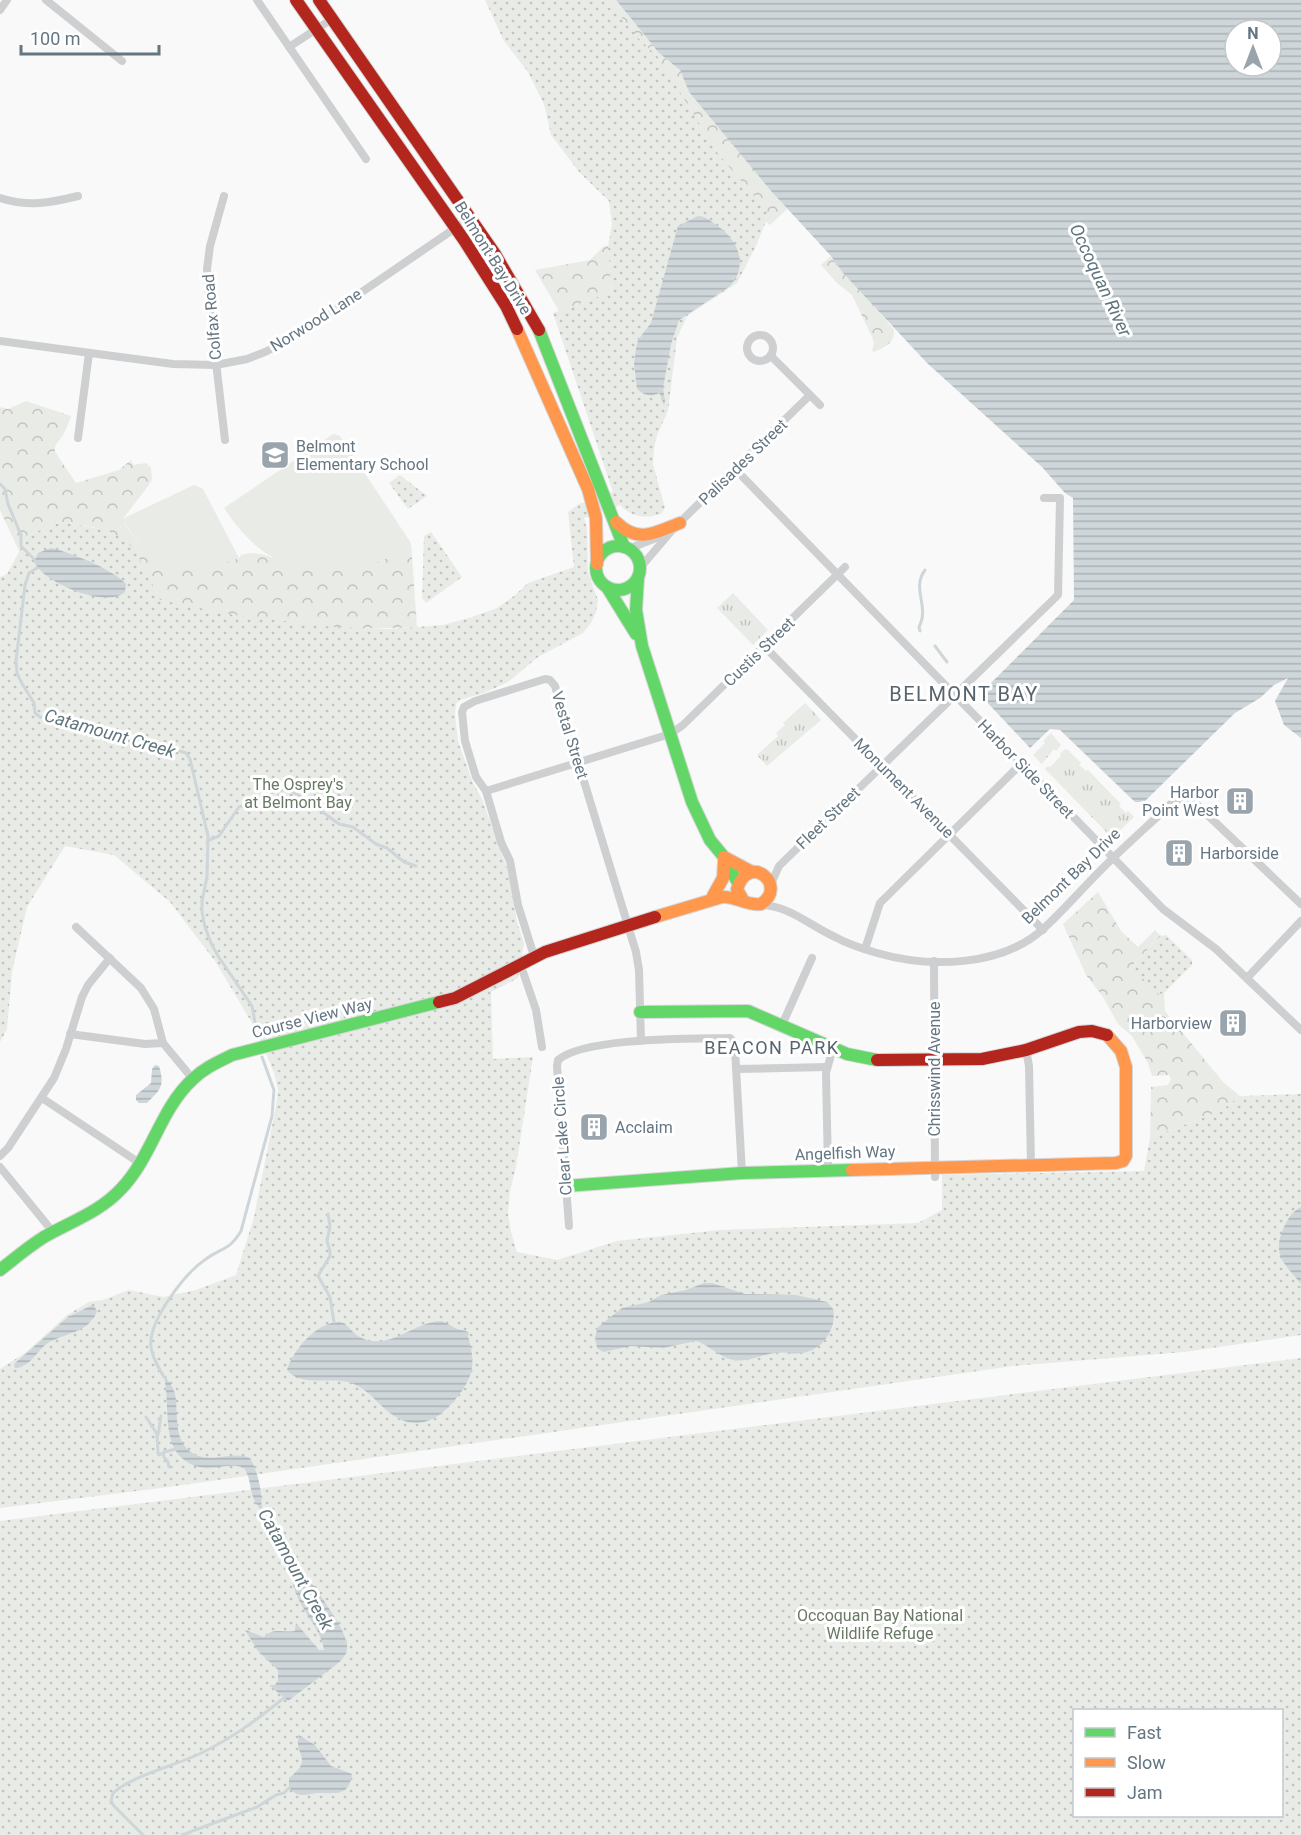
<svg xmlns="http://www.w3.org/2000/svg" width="1301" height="1835" viewBox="0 0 1301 1835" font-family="Roboto,sans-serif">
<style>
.grass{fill:url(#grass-tufts)}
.forest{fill:url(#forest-crowns)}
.park{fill:url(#park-dots);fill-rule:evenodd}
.garden{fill:#e8ebe6}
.water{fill:url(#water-rules);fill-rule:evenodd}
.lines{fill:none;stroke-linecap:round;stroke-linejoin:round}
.stream{stroke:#ced6d9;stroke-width:3}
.fast-casing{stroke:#d5d6d7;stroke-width:14}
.slow-casing{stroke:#d5d6d7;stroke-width:14}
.jam-casing{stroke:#d5d6d7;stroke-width:14}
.street{stroke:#cecfd0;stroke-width:8}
.fast{stroke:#63d668;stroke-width:12}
.slow{stroke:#ff974d;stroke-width:12}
.jam{stroke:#b3261e;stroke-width:12}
.labels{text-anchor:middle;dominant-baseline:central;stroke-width:6;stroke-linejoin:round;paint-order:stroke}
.street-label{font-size:16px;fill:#657683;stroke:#fff}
.poi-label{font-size:16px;fill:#657683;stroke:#fff;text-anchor:start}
.park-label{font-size:16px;fill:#687a64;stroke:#fff}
.water-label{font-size:18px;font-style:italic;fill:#60757c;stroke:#fff}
.neighbourhood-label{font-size:18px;letter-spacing:1.5px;fill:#57646e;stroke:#fff}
.quarter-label{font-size:20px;letter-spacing:1.5px;fill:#57646e;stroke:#fff}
</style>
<defs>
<pattern id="grass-tufts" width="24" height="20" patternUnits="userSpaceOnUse" patternTransform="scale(1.5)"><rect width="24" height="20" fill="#e8ebe6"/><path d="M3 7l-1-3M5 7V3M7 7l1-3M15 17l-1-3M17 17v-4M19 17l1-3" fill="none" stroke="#c0c3c0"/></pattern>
<pattern id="forest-crowns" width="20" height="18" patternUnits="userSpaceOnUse" patternTransform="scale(1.5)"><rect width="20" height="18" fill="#e8ebe6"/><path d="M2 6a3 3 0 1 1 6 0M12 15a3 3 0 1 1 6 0" fill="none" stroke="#c0c3c0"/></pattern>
<pattern id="park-dots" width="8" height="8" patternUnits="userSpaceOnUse" patternTransform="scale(1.5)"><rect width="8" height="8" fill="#e8ebe6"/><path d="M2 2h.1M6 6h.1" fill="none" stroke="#c0c3c0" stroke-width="1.8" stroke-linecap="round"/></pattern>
<pattern id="water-rules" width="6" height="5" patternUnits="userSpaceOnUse" patternTransform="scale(1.5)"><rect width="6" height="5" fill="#ced6d9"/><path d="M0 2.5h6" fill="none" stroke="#abb2b5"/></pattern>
</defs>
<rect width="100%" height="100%" fill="#f9f9f9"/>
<!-- grass -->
<g class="grass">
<polygon points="733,593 768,630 753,645 717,608"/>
<polygon points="805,703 821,720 767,766 757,755 778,736 776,733 785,725 783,723"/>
<polygon points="1051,733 1061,745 1056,751 1054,749 1042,764 1033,755 1045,743 1043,741"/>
<polygon points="1065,749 1068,750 1081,763 1079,765 1086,771 1088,770 1121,804 1119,806 1126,813 1128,811 1134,817 1112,838 1045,769 1048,766 1050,767 1061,756 1060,754"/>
</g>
<!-- forest -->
<g class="forest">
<polygon points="575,0 616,0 659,53 680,70 689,92 787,209 770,225 764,220"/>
<polygon points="604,246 608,246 612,292 559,311 535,270 590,260"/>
<path d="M831,256L843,273L876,308L894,330C895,343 885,347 874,352L872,350L874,344L873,339L852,295L837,283L821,265Z"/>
<path d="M26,401L71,416C69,422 66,429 63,435C59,442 54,443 55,452L76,483L119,470L131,460L133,465L146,463L151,468L152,479L149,485L122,520C155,570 183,578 239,558L241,555C260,549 273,559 290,564C331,576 378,570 411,543L417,627C333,632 242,621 160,600L115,537L97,528L61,522L28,535L19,551L0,510V407L8,409Z"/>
<polygon points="1098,892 1121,931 1138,947 1155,930 1161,936 1134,963 1159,994 1164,993 1165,1011 1223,1082 1240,1096 1221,1111 1150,1138 1151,1087 1168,1085 1171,1079 1169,1075 1152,1076 1148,1063 1132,1036 1118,1024 1103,997 1086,975 1063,924"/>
</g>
<!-- park -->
<g class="park">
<path d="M485,0H608L637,37L660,59L715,150L769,214L756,246L737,283L687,316L677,338L668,411L657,435L654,449L653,464L665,508L661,514C644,519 632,517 620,505L584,518L587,528L588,573L598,600L596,612L591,623L583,633L538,657L508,682L484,693L460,700L456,704L455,715L458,741L473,783L482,799L508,871L517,922L524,943L518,978L491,992L493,1059L533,1057L516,1167L510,1191L508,1214L511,1232L517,1252L557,1260L617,1241L720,1230L918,1223L942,1210V1175L1144,1171L1150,1138L1221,1111L1240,1096L1301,1094V1335L1184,1352L1013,1366L169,1487L0,1508V1369L25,1353L67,1315L89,1302L103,1300L129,1290L163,1297L196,1290L236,1275L254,1217L276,1106L278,1090L274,1073L258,1033L215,961L170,902L114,855L65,846L27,907L12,972L7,1029L0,1042V577L7,574L28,535L61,522L111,531L134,548L160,600L234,615L333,627L388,629L417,627L443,625L472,617L497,608L514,596L528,583L574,567L568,512L579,504L613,492L553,313L612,292L608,246L612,224L609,201L580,173L551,135L544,104L528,72L504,41Z"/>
<polygon points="400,475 427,496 408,509 389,483"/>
<polygon points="431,532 462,577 426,603 422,598 424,536"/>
<polygon points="1166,935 1192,960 1192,965 1164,993 1159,994 1134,970 1134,963 1161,936"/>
<path d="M1301,1358V1835H0V1521ZM1074,1710H1282V1816H1074Z"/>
</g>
<!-- garden -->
<g class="garden">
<path d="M333,434L340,436L411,543C372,575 306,582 264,552C247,540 235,524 224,508Z"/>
<path d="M194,485L203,489L239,558C182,578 155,571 122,519Z"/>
</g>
<!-- water -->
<g class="water">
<path d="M616,0H1301V738L1284,725L1275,701L1288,678L1274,685L1260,698L1235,713L1144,802H1135L1060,730L1050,729L1030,748L983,698L986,688L1074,600L1073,498L1065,493L1042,467L927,363L843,273L831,256L772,192L689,92L680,70L659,53ZM1235,30H1271V66H1235Z"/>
<path d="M698,216C705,216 709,220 715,224C738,239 750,265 729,287L679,320L671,344L663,388L665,401L664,405L659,392C653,398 643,395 637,389L634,363L636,349L638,340L651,323L678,226Z"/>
<path d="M51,548C72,553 112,569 126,584L125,592C106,609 44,583 34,562L38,553Z"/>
<path d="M155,1065L159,1066C165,1086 161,1089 147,1103H139L136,1100V1095L151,1083L152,1069Z"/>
<path d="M1301,1207V1284C1283,1262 1271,1254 1285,1225C1289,1217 1293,1211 1301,1207Z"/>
<path d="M704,1283H712L745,1294L796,1295L827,1302L833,1309C837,1326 825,1347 807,1352C796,1355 785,1351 774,1353C760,1355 748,1362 733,1360C719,1357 709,1345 696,1341L663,1348L631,1346L603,1352L597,1348L595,1337L598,1327L622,1308L649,1302L661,1295L686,1290Z"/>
<path d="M90,1306H94L97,1311C88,1334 66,1332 48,1343C36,1351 31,1367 15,1368L14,1365L15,1363L68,1317Z"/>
<path d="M442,1321L457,1329L466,1331L469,1333L468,1336C475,1361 475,1375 458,1396C437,1423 414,1434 385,1409C374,1399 364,1386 348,1382C330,1377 300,1387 287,1370C293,1349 321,1317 344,1323C349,1327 352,1332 358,1336C388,1354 413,1321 442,1321Z"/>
<path d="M163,1374C168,1380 173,1386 175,1394C179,1414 172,1442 194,1454C212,1464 233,1450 250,1458C258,1472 263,1493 261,1509C248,1498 253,1481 244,1468C230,1462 214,1471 199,1467C156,1455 173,1406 163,1374Z"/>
<path d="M286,1550C300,1567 345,1625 347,1644C348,1653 343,1659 337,1664L288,1701L269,1685H275L278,1680V1670L258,1651L245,1630L264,1637C273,1627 284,1633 295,1631L296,1623L319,1650H324C321,1630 306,1616 298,1598C291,1583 289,1566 286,1550Z"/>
<path d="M299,1735L315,1745L331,1766L352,1774C349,1796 338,1793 320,1793C306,1793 301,1800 289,1788V1778C315,1758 293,1756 299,1735Z"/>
</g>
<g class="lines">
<!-- stream -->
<g class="stream">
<polyline points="0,484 5,489 8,504 21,535 21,546 34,559"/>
<polyline points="37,568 29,573 25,585 16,661 17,673 21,682 34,703 35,713 40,717 67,720 180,751 186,753 190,759 208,836 207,877 202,901 202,912 205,927 211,943 218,956 252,1006 257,1033"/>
<path d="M920,631L919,627C930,606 911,589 925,570"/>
<polyline points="935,646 947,662"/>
<polyline points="209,840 219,836 239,807 255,802 266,794 281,790 289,790 302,797 339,824 353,827 376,844 387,848 404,862 416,866"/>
<polyline points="328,1214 330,1226 327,1241 330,1251 330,1256 318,1276 330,1297 334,1322"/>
<path d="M164,1377C159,1368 152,1358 151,1347C148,1321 185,1273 206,1259C222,1247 229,1251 241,1231L272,1116L274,1090L262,1057"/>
<polyline points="146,1417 157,1434 158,1454 163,1454 164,1452 176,1449"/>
<path d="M157,1437C159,1434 160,1420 161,1416"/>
<polyline points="163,1454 164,1457 168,1462 169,1467"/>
<polyline points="260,1506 287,1552"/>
<path d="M143,1835L114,1806L111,1801L113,1793C132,1776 173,1766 197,1755C230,1740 258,1719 285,1697"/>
<polyline points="182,1835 257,1807 276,1795 284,1793 289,1788"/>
</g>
<!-- fast casing -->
<g class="fast-casing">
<g id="fast">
<polyline points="539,330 624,547"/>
<circle cx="618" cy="568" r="22"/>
<polyline points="638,578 636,610 642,646 692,802 710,840 724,857 738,883"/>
<polyline points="607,587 636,634"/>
<polyline points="640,1012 748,1011 847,1054 877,1060"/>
<polyline points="566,1186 742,1173 852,1170"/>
<path d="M0,1270C14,1259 28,1247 44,1237C70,1222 100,1212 121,1189C152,1157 160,1109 193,1079C204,1068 218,1062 232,1055L439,1002"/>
</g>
</g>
<!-- slow casing -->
<g class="slow-casing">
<g id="slow">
<polyline points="517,329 588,489 596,518 597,564"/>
<path d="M616,522C638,544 655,533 680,523"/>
<polyline points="724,857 752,872"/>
<polyline points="713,896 723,878 724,861"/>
<path d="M655,917L722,897C736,896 747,906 761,904C789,886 749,851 737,889L743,900"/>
<polyline points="852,1170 1116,1163 1123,1161 1126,1156 1126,1067 1121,1051 1107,1035"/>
</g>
</g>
<!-- jam casing -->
<g class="jam-casing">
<g id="jam">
<polyline points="296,0 464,240 506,306 517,329"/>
<polyline points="319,0 495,254 539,330"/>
<polyline points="439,1002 455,998 545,952 655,917"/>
<polyline points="877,1060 982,1059 1026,1050 1079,1032 1092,1031 1107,1035"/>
</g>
</g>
<!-- street -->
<g class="street">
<polyline points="46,0 122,61"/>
<polyline points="257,0 366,159"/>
<polyline points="0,10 7,0"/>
<polyline points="289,47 332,19"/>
<polyline points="224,196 210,246 207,269 209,302 225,440"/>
<path d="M0,198C28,207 50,203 78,196"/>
<circle cx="760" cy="348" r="13"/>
<polyline points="0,341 173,364 216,365 247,359 265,352 299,335 470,218"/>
<polyline points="771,356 820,405"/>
<polyline points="78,438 89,353"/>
<polyline points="736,470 1163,909 1216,949 1301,1030"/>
<polyline points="628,549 661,536"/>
<polyline points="640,568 674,528 810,395"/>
<polyline points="764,646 1043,930"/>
<polyline points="486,791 670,734 683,725 845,567"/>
<polyline points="771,884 779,866 1058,595 1060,498 1044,498"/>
<path d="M761,905C790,906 809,925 835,937C848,944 863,949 877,953C929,968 1001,967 1043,929C1062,912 1079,892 1097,874C1121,849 1148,826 1173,802L1183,798L1195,803L1301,904"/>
<polyline points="76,927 141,988 154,1009 163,1043 192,1078"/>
<polyline points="865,949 880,903 1021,764"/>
<polyline points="534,956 518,905 510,861 501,842 486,791 476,777 465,741 462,712 464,707 475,701 545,679 550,680 555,686 636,952 639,970 641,1041"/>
<polyline points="934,961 935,1177"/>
<polyline points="520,963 536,1010 542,1047"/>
<polyline points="1247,978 1301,921"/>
<polyline points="782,1025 812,958"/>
<polyline points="70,1034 145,1044 163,1043"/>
<polyline points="1026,1050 1029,1066 1031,1165"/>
<polyline points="736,1069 826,1067"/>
<polyline points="42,1098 141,1164"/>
<polyline points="0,1156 8,1148 54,1078 66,1049 82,997 88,985 110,958"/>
<polyline points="0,1167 53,1232"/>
<polyline points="828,1170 826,1073 833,1048"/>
<path d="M569,1226L557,1066L558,1060C585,1037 692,1039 730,1038L734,1042L735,1050L742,1173"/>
</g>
<!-- fast -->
<use href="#fast" class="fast"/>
<!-- slow -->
<use href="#slow" class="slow"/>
<!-- jam -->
<use href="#jam" class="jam"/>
</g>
<!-- icons -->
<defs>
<g id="school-square" transform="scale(1.5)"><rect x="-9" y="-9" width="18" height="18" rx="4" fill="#99a4ac" stroke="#fff"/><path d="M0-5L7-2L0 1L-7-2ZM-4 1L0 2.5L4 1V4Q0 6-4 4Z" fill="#fff"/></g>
<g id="building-square" transform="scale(1.5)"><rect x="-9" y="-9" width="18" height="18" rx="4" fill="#99a4ac" stroke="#fff"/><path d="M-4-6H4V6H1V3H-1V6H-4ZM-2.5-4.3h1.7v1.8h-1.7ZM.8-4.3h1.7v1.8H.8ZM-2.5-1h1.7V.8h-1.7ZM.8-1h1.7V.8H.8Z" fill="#fff"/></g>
</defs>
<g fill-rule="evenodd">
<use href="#school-square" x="275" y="455"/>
<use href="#building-square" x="1240" y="801"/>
<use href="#building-square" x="1179" y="853"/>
<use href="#building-square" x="1233" y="1023"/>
<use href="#building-square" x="594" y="1127"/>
</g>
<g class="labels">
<!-- street labels -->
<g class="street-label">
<text transform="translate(493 258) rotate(58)">Belmont Bay Drive</text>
<text transform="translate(212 317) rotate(-95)">Colfax Road</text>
<text transform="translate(316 320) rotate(-32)">Norwood Lane</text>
<text transform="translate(743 462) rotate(-44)">Palisades Street</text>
<text transform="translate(759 652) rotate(-44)">Custis Street</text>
<text transform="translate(570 735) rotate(73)">Vestal Street</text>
<text transform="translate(1026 769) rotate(46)">Harbor Side Street</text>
<text transform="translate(904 788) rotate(45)">Monument Avenue</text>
<text transform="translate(828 818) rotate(-44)">Fleet Street</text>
<text transform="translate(1071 876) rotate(-44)">Belmont Bay Drive</text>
<text transform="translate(312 1018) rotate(-14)">Course View Way</text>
<text transform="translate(934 1069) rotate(-90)">Chrisswind Avenue</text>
<text transform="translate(562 1136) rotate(-94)">Clear Lake Circle</text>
<text transform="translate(845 1153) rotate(-2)">Angelfish Way</text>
</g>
<!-- poi labels -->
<g class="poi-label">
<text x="296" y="446">Belmont<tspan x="296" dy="18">Elementary School</tspan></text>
<text x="1219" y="792" text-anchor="end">Harbor<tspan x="1219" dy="18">Point West</tspan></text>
<text x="1200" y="853">Harborside</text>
<text x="1212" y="1023" text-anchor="end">Harborview</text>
<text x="615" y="1127">Acclaim</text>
</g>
<!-- park labels -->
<g class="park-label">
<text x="298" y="784">The Osprey's<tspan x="298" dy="18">at Belmont Bay</tspan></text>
<text x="880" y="1615">Occoquan Bay National<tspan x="880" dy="18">Wildlife Refuge</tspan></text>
</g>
<!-- water labels -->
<g class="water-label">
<text transform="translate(1101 280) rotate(65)">Occoquan River</text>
<text transform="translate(110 733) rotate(16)">Catamount Creek</text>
<text transform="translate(296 1569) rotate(61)">Catamount Creek</text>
</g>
<!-- neighbourhood labels -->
<g class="neighbourhood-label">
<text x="772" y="1047">BEACON PARK</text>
</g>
<!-- quarter labels -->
<g class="quarter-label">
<text x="964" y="694">BELMONT BAY</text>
</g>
</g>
<!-- legend -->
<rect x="1073" y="1709" width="210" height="108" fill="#ffffff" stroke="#c1c8cd" stroke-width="1.5"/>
<rect x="1085" y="1728" width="30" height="9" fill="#63d668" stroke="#c1c8cd" stroke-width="1.5"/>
<text x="1127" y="1739" font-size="18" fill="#657683">Fast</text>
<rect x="1085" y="1758" width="30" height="9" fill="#ff974d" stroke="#c1c8cd" stroke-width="1.5"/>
<text x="1127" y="1769" font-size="18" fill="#657683">Slow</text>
<rect x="1085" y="1788" width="30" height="9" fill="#b3261e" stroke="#c1c8cd" stroke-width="1.5"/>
<text x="1127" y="1799" font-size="18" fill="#657683">Jam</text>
<!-- north arrow -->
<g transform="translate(1253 48)"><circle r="28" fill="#ffffff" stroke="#c1c8cd" stroke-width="1.5"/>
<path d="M0-4.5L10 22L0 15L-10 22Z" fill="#99a4ac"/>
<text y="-9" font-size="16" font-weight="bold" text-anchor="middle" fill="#657683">N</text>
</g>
<!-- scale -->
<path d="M21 45v9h138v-9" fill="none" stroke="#657683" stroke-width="3"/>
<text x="30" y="45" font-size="18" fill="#657683" stroke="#ffffff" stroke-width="4.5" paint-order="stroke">100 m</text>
</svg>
